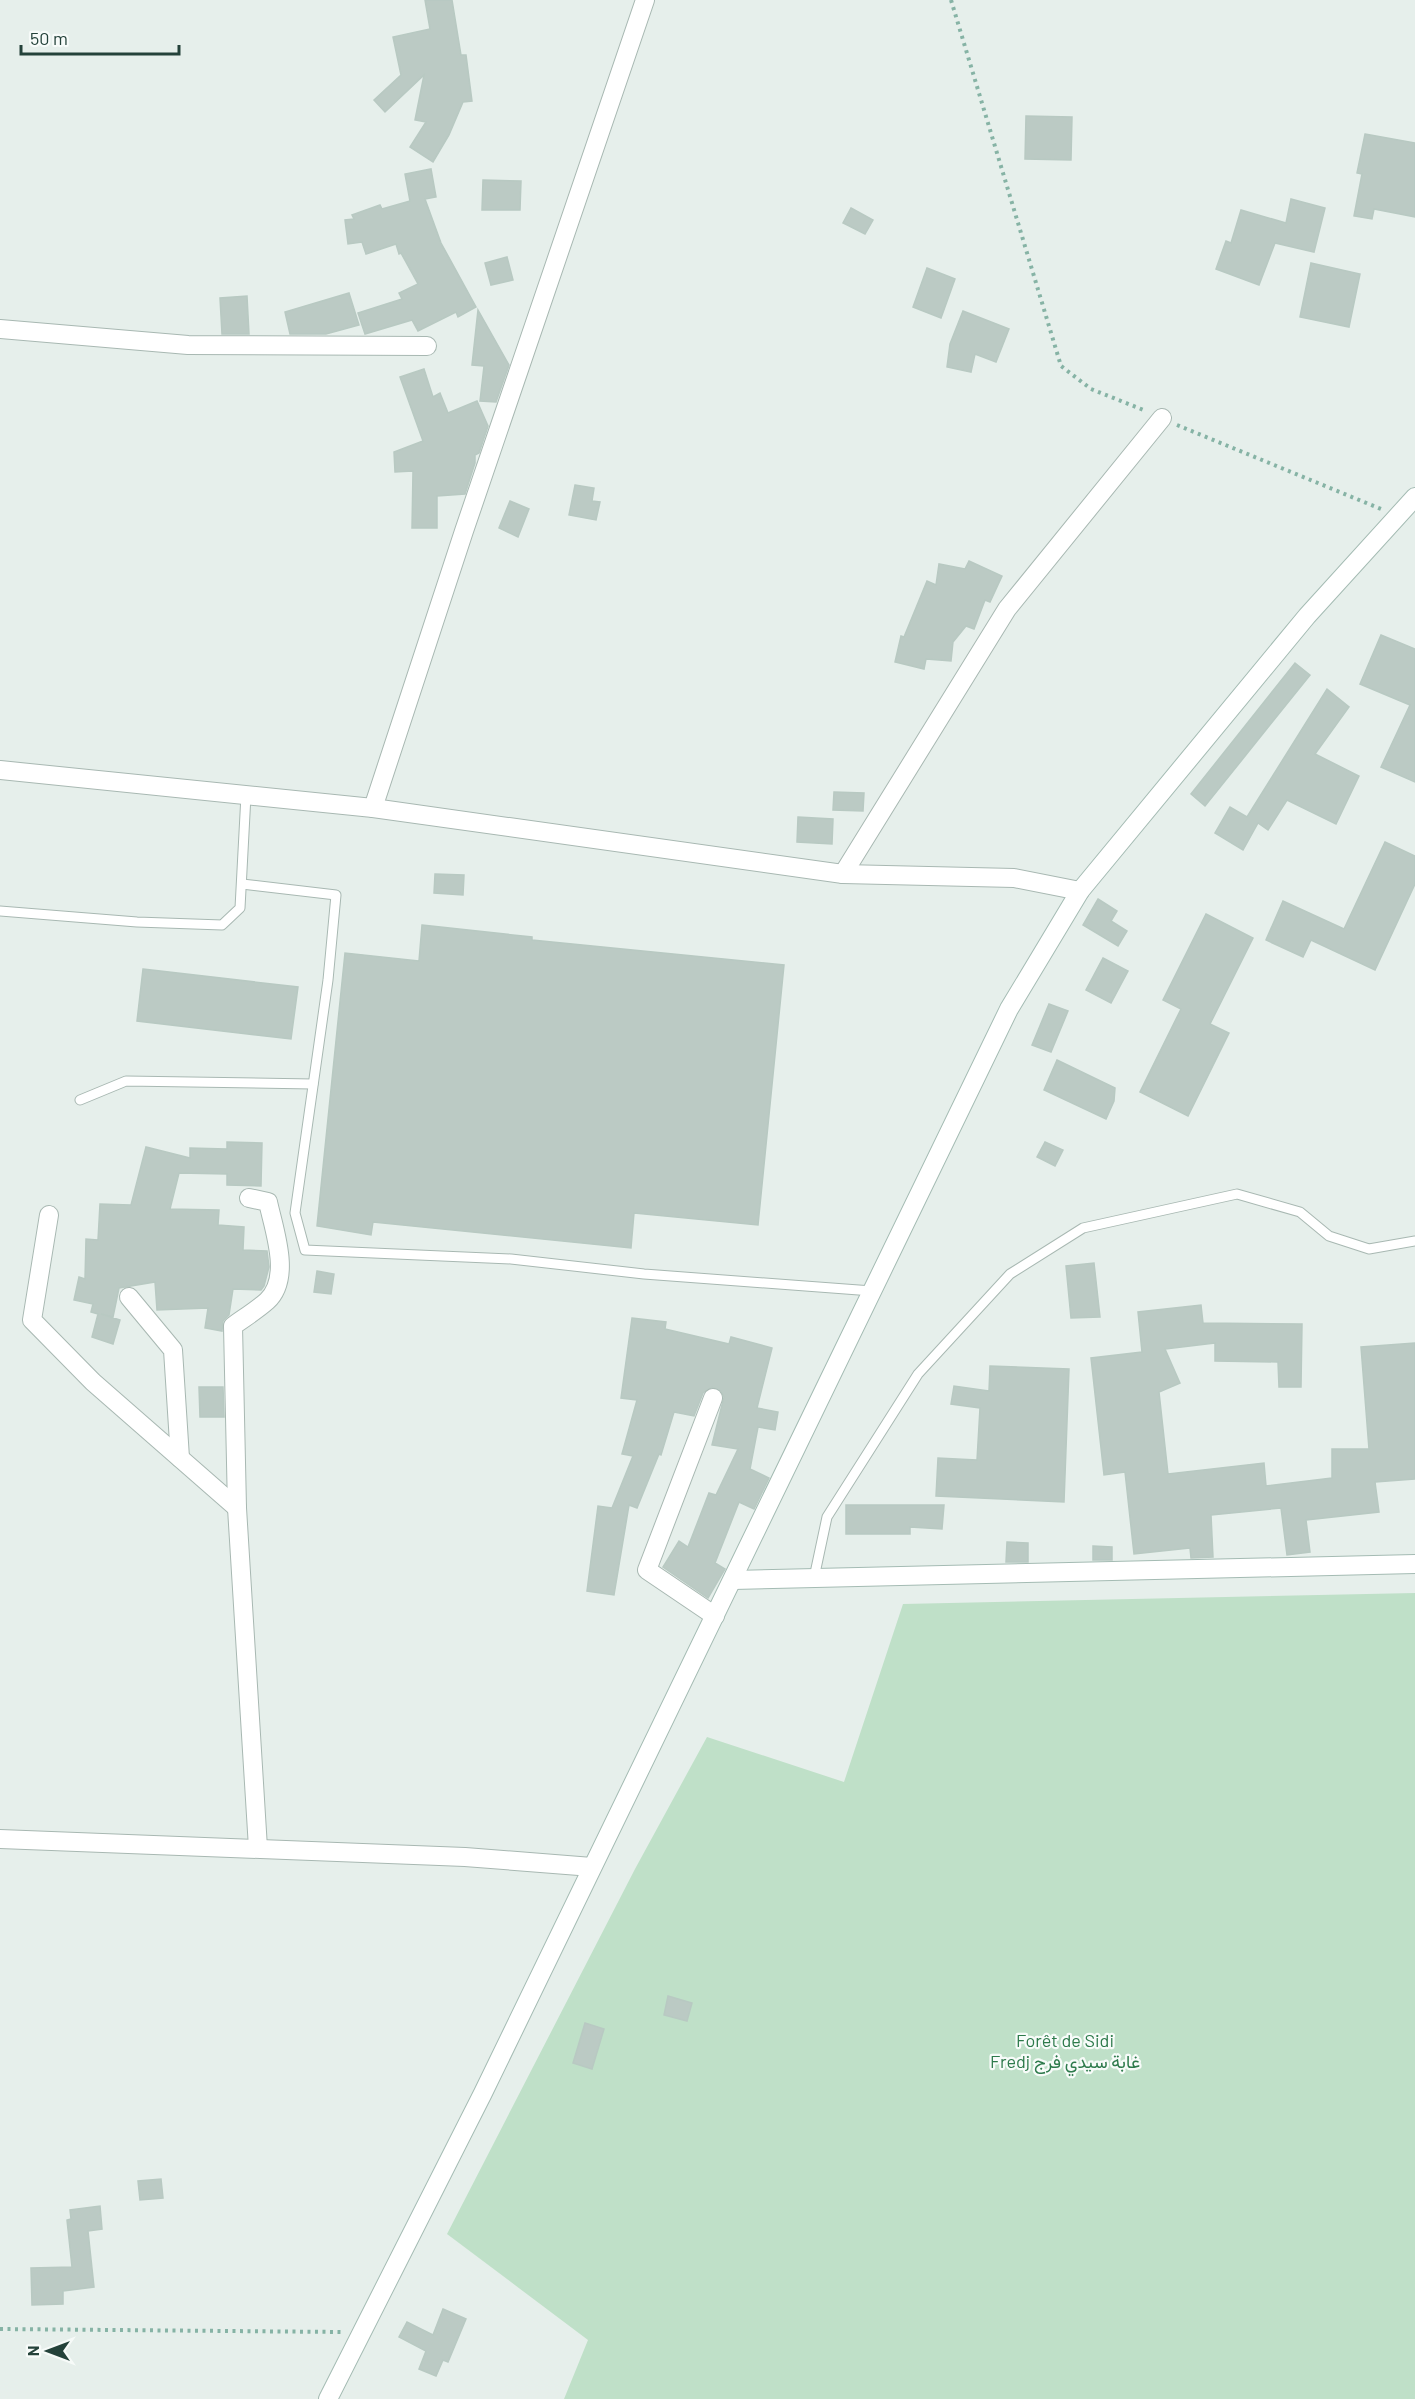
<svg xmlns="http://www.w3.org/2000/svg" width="1415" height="2399" viewBox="0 0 1415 2399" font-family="Barlow,Vazirmatn,sans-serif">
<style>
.green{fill:#bfe0c8}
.building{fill:#bbcac4;stroke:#b8c9c2;stroke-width:1.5}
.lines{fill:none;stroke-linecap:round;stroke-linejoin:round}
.service-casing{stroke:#a8b8b2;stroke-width:11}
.minor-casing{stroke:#a8b8b2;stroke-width:20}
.tertiary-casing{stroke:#a8b8b2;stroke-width:20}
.secondary-casing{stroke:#a4bbb3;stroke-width:20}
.path{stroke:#86b3a5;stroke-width:4;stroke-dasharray:3 4.5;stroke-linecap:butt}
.service{stroke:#fff;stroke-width:9}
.minor{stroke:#fff;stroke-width:18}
.tertiary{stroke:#fff;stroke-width:18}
.secondary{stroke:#fff;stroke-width:18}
.labels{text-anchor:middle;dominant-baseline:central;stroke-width:4.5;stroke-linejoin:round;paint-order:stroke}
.park-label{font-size:18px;fill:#2d7a4b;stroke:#f7fbf9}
</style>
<rect width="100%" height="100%" fill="#e6efeb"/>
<!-- green -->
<polygon class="green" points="1415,1593 1415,2399 564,2399 588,2340 447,2234 635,1869 707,1737 844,1782 903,1604"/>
<!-- building -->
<g class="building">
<polygon points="425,0 452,0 461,55 466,55 472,101 463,102 449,135 433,162 410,147 426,122 415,120 424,75 385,112 374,100 401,75 393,37 430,29"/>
<polygon points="1026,116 1072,117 1071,160 1025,159"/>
<polygon points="1365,134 1415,143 1415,217 1374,209 1372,219 1354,216 1362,174 1357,173"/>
<polygon points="431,169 436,197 425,199 441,243 476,307 458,317 456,312 418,331 412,320 365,334 358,313 402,299 399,293 418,284 401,253 399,254 396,244 366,254 362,242 348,244 345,220 354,219 352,215 380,205 382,209 410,201 405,174"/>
<polygon points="483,180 521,181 520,210 482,210"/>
<polygon points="1291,199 1325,208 1314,252 1275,243 1259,285 1216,269 1226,241 1231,243 1241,210 1286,223"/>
<polygon points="851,208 873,220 865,234 843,223"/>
<polygon points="507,257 513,280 491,285 485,263"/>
<polygon points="1311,263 1360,274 1349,327 1300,317"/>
<polygon points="927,268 955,279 941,318 913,307"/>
<polygon points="349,293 359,325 326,334 290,334 285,312"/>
<polygon points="247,296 249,334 222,334 220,298"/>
<polygon points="478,310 509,365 496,402 480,401 484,366 472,365"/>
<polygon points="963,311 1009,329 996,362 975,354 971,372 947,367 950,344"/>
<polygon points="424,369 433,397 440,393 448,413 477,401 488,426 479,453 475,455 475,463 465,494 437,496 437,528 412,528 413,471 395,472 394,452 423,441 400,377"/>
<polygon points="575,485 594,488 592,501 600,502 596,520 569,515"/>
<polygon points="510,501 529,509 518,537 499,528"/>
<polygon points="969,561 1002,576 990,602 985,600 974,629 966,626 953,642 951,661 926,659 924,669 895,662 901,636 904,637 927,581 936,585 939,564 965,569"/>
<polygon points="1381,635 1415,649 1415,782 1381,767 1410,705 1360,684"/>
<polygon points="1295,663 1310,675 1205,806 1191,794"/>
<polygon points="1327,689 1349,707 1315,754 1359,776 1336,824 1287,800 1268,830 1258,823 1243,850 1215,833 1230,807 1247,817"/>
<polygon points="834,792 864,793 863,811 833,810"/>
<polygon points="798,817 833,819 832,844 797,842"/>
<polygon points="1385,842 1415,856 1415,884 1375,970 1311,940 1303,957 1266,940 1283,901 1344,929"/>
<polygon points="435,874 464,875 463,895 434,893"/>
<polygon points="1098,899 1117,911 1111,921 1127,931 1118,946 1083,925"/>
<polygon points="1206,914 1253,938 1210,1024 1229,1033 1188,1116 1140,1092 1181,1009 1163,1000"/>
<polygon points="422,925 532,937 532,940 784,965 758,1225 634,1213 631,1248 373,1222 371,1235 317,1226 345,953 419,961"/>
<polygon points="1103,958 1128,971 1111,1003 1086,990"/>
<polygon points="143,969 298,987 291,1039 137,1021"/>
<polygon points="1049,1004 1068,1011 1051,1052 1032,1045"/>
<polygon points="1057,1060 1115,1088 1114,1101 1106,1119 1044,1090"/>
<polygon points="227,1142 262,1143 261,1186 227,1185 227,1174 179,1173 170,1209 219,1210 218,1225 244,1227 243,1250 267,1251 269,1267 264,1286 261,1290 233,1289 229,1315 223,1321 222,1331 205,1328 208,1308 157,1310 155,1282 119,1288 113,1317 101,1314 120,1320 113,1344 92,1337 98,1314 91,1312 93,1304 74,1300 79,1277 85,1279 86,1239 98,1240 100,1204 131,1205 146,1147 190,1158 190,1148 227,1149"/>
<polygon points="1045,1142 1063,1150 1055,1166 1037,1157"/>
<polygon points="1094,1263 1100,1317 1071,1318 1066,1266"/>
<polygon points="317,1271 334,1274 331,1294 314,1292"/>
<polygon points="1201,1305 1203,1323 1302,1324 1301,1387 1279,1387 1278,1362 1215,1361 1215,1343 1165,1349 1180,1383 1159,1392 1168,1474 1264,1463 1266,1486 1332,1478 1332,1449 1369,1449 1361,1347 1415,1343 1415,1479 1375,1482 1379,1512 1306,1520 1310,1552 1287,1555 1281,1508 1211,1515 1213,1557 1191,1558 1190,1548 1134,1554 1125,1472 1104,1475 1091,1358 1142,1352 1138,1312"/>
<polygon points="632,1318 666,1322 665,1329 729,1344 731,1337 772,1348 757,1408 778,1412 775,1430 758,1427 750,1469 769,1478 754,1509 739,1502 715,1563 725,1569 708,1598 663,1567 679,1541 688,1547 709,1493 716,1495 738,1449 712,1445 724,1397 721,1391 712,1387 703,1393 694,1416 674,1412 661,1455 659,1454 637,1508 629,1505 614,1595 587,1591 598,1506 612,1508 633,1456 622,1454 637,1400 621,1398"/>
<polygon points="990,1366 1069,1369 1064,1502 936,1496 938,1458 977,1460 980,1408 951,1404 954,1386 989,1391"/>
<polygon points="199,1387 223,1387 224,1417 200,1417"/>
<polygon points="846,1505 944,1505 942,1529 910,1527 910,1534 846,1534"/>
<polygon points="1007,1542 1028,1543 1028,1562 1006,1562"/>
<polygon points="1093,1546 1112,1547 1112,1560 1093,1560"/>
<polygon points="668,1996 692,2003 687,2021 664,2015"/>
<polygon points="585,2023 604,2029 592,2069 573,2063"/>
<polygon points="161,2179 163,2198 140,2200 138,2181"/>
<polygon points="100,2206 102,2229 88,2231 94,2287 63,2291 63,2304 32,2305 31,2268 72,2267 67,2220 71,2219 70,2210"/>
<polygon points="443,2309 466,2319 448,2362 443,2360 436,2376 419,2369 426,2351 399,2337 407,2322 433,2335"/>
</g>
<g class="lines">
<!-- service casing -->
<g class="service-casing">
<g id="service">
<polyline points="242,884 336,895 328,980 295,1213 305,1250 511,1259 644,1274 872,1291"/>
<polyline points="0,911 137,922 222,925 240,908 246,795"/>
<polyline points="80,1100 126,1081 313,1084"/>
<polyline points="814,1578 827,1517 918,1374 1010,1274 1083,1228 1237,1194 1300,1212 1329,1236 1369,1249 1415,1241"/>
</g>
</g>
<!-- minor casing -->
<g class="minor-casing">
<g id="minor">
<polyline points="0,329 188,345 427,346"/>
<polyline points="373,808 464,531 645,0"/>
<polyline points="843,874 1007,609 1162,418"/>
<path d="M249,1198L268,1202C274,1230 292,1278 267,1301C257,1310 244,1318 233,1326L237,1508L258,1848"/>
<polyline points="49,1215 32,1320 93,1382 237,1508"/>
<polyline points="129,1297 173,1350 180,1458"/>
<polyline points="713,1398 647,1570 715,1616"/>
<polyline points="0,1839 465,1857 592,1867"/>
</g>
</g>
<!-- tertiary casing -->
<g class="tertiary-casing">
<polyline id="tertiary" points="0,770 373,808 843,874 1014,878 1080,891"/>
</g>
<!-- secondary casing -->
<g class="secondary-casing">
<g id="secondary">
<polyline points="733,1580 1415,1564"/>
<polyline points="328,2399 483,2093 1009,1009 1080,891 1307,616 1415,497"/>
</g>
</g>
<!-- path -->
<g class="path">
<polyline points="951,0 1061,366 1091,389 1146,411"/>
<polyline points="1177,425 1381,509"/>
<polyline points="0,2329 341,2332"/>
</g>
<!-- service -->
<use href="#service" class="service"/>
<!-- minor -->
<use href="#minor" class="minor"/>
<!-- tertiary -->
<use href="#tertiary" class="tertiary"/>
<!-- secondary -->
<use href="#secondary" class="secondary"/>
</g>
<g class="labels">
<!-- park labels -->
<g class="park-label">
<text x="1065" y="2040">Forêt de Sidi<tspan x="1065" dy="21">Fredj غابة سيدي فرج</tspan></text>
</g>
</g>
<!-- north arrow -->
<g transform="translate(48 2351) rotate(270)" stroke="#f7fbf9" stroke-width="4.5" paint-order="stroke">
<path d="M0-4.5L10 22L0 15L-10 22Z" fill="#24423a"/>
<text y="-9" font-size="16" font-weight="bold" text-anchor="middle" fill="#24423a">N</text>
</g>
<!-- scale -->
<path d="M21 45v9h158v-9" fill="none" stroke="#24423a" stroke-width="3"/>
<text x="30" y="45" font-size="18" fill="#24423a" stroke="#f7fbf9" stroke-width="4.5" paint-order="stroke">50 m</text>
</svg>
